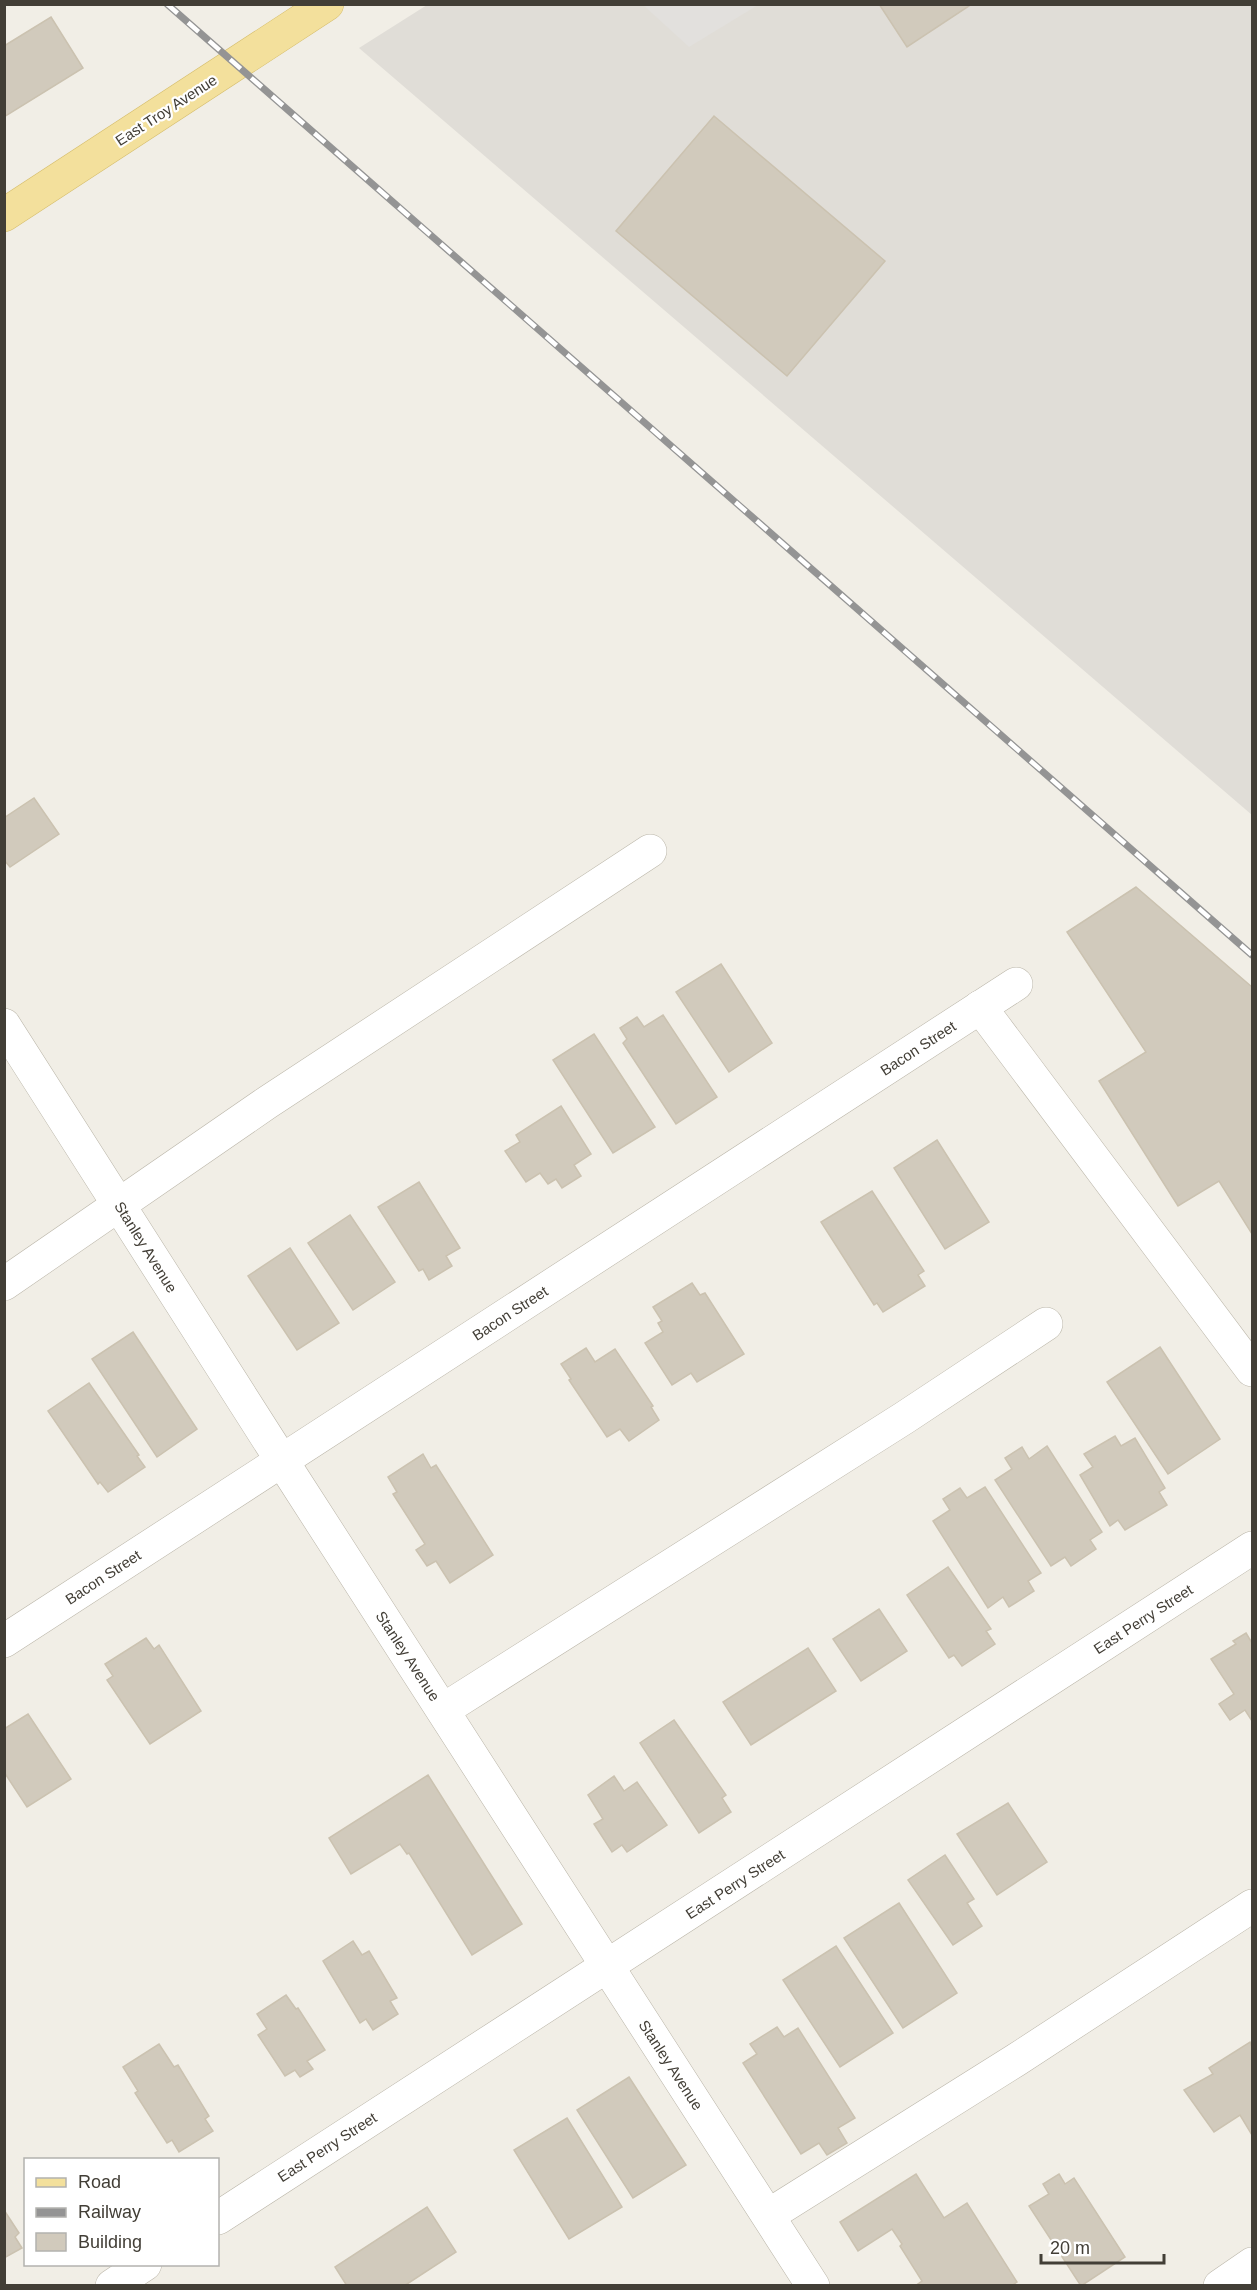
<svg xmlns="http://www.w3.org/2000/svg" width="1257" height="2290" viewBox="0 0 1257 2290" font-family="Arial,sans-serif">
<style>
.industrial{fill:#e0ddd7}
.parking{fill:#e2e0dd}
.building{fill:#d1cabc;stroke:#cbc2b0;stroke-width:1.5}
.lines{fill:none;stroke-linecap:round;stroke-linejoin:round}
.minor-casing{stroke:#bbb6a9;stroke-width:34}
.major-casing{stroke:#d6be6e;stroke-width:34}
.minor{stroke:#fff;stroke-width:33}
.major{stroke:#f3e09c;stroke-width:33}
.rail-casing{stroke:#949494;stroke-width:7}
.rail{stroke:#fff;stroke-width:4.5;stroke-dasharray:14;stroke-linecap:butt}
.labels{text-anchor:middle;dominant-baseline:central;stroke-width:4.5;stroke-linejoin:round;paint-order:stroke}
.street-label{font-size:15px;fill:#423e36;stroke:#fff}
</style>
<rect width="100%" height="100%" fill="#f1eee6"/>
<!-- industrial -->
<polygon class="industrial" points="427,5 1252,5 1252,815 359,48"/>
<!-- parking -->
<polygon class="parking" points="643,5 758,5 689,47"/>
<!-- building -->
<g class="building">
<polygon points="879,4 972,4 907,47"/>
<polygon points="51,17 83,68 4,117 4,46"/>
<polygon points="714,116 885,261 787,376 616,231"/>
<polygon points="34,798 59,834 10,867 4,860 4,818"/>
<polygon points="1136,887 1252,987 1252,1234 1219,1181 1178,1206 1099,1081 1146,1052 1067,932"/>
<polygon points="721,964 772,1043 729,1072 676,992"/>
<polygon points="663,1015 717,1097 676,1124 623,1043 627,1039 620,1028 637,1017 644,1027"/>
<polygon points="594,1034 655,1127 613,1153 553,1060"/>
<polygon points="561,1106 591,1154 574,1165 581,1176 562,1188 556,1179 548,1184 540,1173 526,1182 505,1151 520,1142 516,1135"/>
<polygon points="937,1140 989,1222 945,1249 894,1168"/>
<polygon points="419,1182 460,1248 446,1256 452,1266 429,1280 423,1269 419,1271 378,1207"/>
<polygon points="872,1191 924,1271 918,1275 925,1286 883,1312 877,1303 874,1305 821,1222"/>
<polygon points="350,1215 395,1282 353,1310 308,1243"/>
<polygon points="290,1248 339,1323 297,1350 248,1276"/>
<polygon points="692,1283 700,1295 705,1293 744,1354 697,1382 691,1373 672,1385 645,1343 663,1332 658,1323 662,1321 653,1307"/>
<polygon points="133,1332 197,1429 157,1457 92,1359"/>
<polygon points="1160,1347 1220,1439 1168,1474 1107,1382"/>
<polygon points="586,1348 595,1362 615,1349 653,1406 651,1407 659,1420 629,1441 620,1429 607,1437 569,1380 571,1379 561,1364"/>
<polygon points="89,1383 139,1455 137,1456 145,1467 108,1492 100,1482 98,1484 48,1411"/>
<polygon points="1115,1436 1121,1446 1135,1438 1165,1488 1159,1492 1167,1505 1125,1530 1118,1520 1110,1526 1080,1475 1093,1467 1084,1454"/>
<polygon points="1047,1446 1102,1532 1090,1540 1096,1549 1071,1566 1065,1557 1051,1566 995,1480 1012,1469 1005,1458 1022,1447 1029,1459"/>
<polygon points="423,1454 431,1468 436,1465 493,1555 450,1583 436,1561 427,1566 416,1550 425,1544 393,1494 397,1492 388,1477"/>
<polygon points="985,1487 1041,1573 1028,1581 1034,1591 1009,1607 1003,1597 988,1608 933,1521 950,1510 943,1499 960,1488 967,1498"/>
<polygon points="948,1567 991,1629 986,1631 995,1644 962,1666 954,1655 949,1658 907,1595"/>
<polygon points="879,1609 907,1651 861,1681 833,1639"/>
<polygon points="1246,1633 1252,1643 1252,1721 1245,1710 1230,1720 1219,1704 1234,1694 1211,1659 1236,1644 1233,1641"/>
<polygon points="146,1638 154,1649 159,1645 201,1711 150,1744 107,1680 113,1676 105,1664"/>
<polygon points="808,1648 836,1691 751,1745 723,1702"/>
<polygon points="28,1714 71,1779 27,1807 4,1772 4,1729"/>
<polygon points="674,1720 726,1795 722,1798 731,1812 699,1833 640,1743"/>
<polygon points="428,1775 522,1924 472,1955 409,1853 407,1854 400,1844 351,1874 329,1838"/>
<polygon points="614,1776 624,1791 637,1782 667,1825 627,1852 622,1845 612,1852 594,1824 603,1819 588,1795"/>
<polygon points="1008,1803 1047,1862 997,1895 957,1834"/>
<polygon points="945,1855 974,1899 967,1903 982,1926 953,1945 908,1880"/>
<polygon points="899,1903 957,1993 903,2028 844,1938"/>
<polygon points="353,1941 362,1955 369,1951 397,1998 390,2001 398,2014 373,2030 366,2019 360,2023 323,1961"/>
<polygon points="836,1946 893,2033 840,2067 783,1980"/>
<polygon points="286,1995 296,2009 298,2008 325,2050 307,2061 313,2069 300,2077 295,2070 285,2076 258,2035 267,2029 257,2014"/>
<polygon points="777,2027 784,2037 798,2028 855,2118 838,2128 847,2143 827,2155 819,2143 801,2154 743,2063 757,2054 750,2044"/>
<polygon points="1250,2042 1252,2047 1252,2135 1240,2115 1214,2132 1184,2090 1213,2074 1209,2068"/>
<polygon points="159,2044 174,2067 178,2065 209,2116 205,2119 213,2131 179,2152 172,2140 167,2143 135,2093 138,2091 123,2067"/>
<polygon points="629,2077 686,2165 633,2198 577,2110"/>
<polygon points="567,2118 622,2207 569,2239 514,2150"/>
<polygon points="916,2174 944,2218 967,2203 1017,2282 1011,2286 915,2286 922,2281 900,2246 902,2244 892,2229 858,2251 840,2222"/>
<polygon points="1059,2174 1065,2184 1074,2178 1125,2257 1081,2286 1029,2206 1049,2194 1043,2184"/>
<polygon points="427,2207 456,2252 404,2286 347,2286 335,2267"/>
<polygon points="4,2210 19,2233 15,2237 22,2248 4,2258"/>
</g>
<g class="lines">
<!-- minor casing -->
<g class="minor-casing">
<g id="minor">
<polyline points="980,1007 1252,1370"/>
<polyline points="4,1025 282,1461 813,2286"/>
<polyline points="4,1284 268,1102 650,851"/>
<polyline points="4,1641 1016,984"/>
<polyline points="443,1710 904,1418 1046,1324"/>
<polyline points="769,2215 1016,2060 1252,1906"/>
<polyline points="218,2218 1252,1548"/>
<polyline points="112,2286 145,2264"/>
<polyline points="1220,2286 1252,2264"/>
</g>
</g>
<!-- major casing -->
<g class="major-casing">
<polyline id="major" points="4,215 327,4"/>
</g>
<!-- minor -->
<use href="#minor" class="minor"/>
<!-- major -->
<use href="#major" class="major"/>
<!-- rail casing -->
<g class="rail-casing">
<polyline id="rail" points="167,4 1252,955"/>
</g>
<!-- rail -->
<use href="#rail" class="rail"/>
</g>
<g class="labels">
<!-- street labels -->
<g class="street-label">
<text transform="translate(166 110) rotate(-33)">East Troy Avenue</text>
<text transform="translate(918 1048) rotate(-33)">Bacon Street</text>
<text transform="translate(146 1247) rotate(58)">Stanley Avenue</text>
<text transform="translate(510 1313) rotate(-33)">Bacon Street</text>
<text transform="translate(103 1577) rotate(-33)">Bacon Street</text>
<text transform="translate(1143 1619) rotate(-33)">East Perry Street</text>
<text transform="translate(408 1656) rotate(57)">Stanley Avenue</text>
<text transform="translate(735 1884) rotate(-33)">East Perry Street</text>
<text transform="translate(671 2065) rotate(57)">Stanley Avenue</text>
<text transform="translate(327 2147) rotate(-33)">East Perry Street</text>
</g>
</g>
<!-- border -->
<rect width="1257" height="2290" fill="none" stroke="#423e36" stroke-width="12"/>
<!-- legend -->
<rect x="24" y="2158" width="195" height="108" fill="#ffffff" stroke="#b3b2af" stroke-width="1.5"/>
<rect x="36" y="2178" width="30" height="9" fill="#f3e09c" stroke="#b3b2af" stroke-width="1.5"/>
<text x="78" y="2188" font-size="18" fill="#423e36">Road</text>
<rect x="36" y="2208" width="30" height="9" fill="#949494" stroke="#b3b2af" stroke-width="1.5"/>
<text x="78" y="2218" font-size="18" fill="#423e36">Railway</text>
<rect x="36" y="2233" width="30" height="18" fill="#d1cabc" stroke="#b3b2af" stroke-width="1.5"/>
<text x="78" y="2248" font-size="18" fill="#423e36">Building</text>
<!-- scale -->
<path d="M1041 2254v9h123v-9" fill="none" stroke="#423e36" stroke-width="3"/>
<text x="1050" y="2254" font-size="18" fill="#423e36" stroke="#ffffff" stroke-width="4.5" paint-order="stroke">20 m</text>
</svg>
